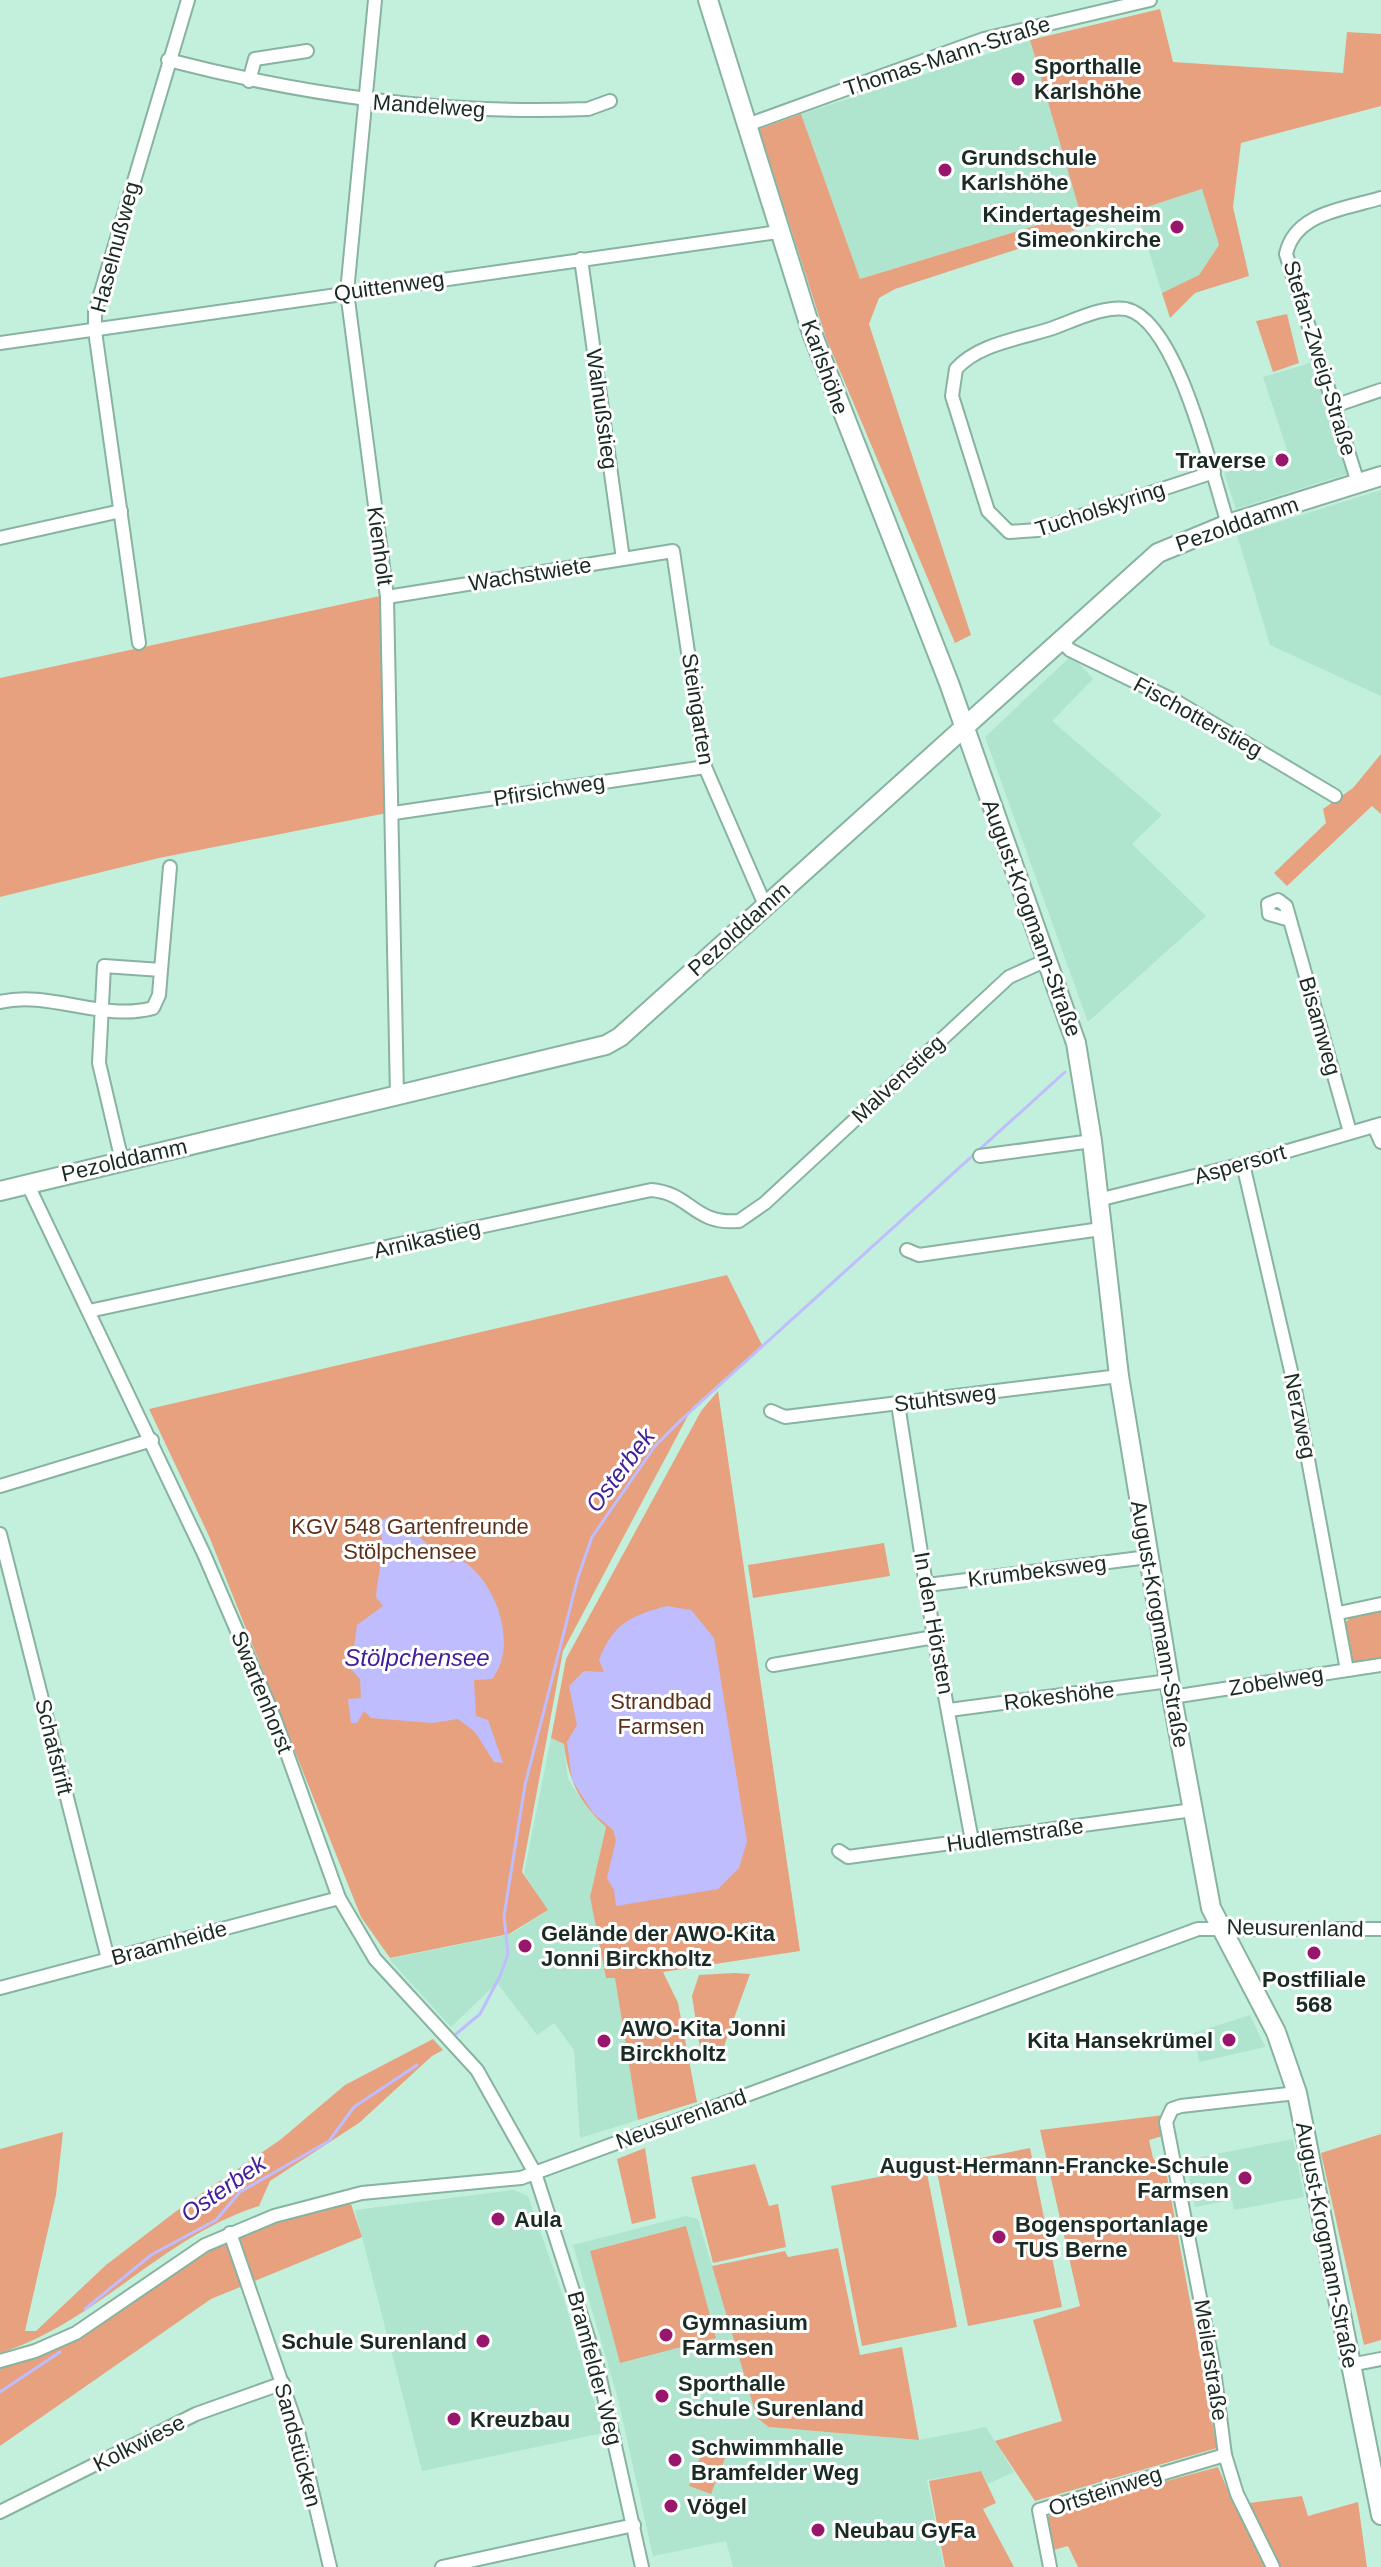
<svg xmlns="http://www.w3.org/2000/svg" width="1381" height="2567" viewBox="0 0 1381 2567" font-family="Helvetica,sans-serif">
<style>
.built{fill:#afe5ce}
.green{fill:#e8a17f}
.water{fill:#bfbdfe}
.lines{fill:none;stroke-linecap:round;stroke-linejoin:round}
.stream{stroke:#bfbdfe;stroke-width:3}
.street-casing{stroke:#87b3a0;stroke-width:16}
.secondary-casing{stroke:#87b3a0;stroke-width:22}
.street{stroke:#fff;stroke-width:12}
.secondary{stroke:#fff;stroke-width:18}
.poi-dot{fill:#98176d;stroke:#fff;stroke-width:3}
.labels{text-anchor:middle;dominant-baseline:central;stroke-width:6;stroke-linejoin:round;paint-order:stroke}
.street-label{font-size:22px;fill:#1a2b24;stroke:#fff}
.poi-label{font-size:22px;font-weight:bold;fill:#1a2b24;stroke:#fff;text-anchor:start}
.park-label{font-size:22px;fill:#5d311a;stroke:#fff}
.water-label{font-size:24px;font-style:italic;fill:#42209c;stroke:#fff}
</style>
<rect width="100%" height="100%" fill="#c2f0dc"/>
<!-- built -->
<g class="built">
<polygon points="1030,40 1081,212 860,279 801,114"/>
<polygon points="1202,189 1219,245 1199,275 1162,293 1136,210"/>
<polygon points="1313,362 1347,474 1236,509 1224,473 1287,450 1263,377"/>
<polygon points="1381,490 1381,696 1270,645 1237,535"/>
<polygon points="1072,655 1093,679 1052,721 1162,815 1132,844 1206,916 1088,1022 985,737"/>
<polygon points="551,1738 564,1744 568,1779 591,1813 606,1827 590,1897 606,1978 615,1977 638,2120 580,2138 574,2050 554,2023 537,2035 497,1983 451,2027 389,1959 511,1934 547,1911 524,1873"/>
<polygon points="1250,2015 1265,2047 1199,2062 1194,2033"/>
<polygon points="1293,2139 1304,2197 1234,2210 1232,2200 1195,2207 1186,2160"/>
<polygon points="514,2190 528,2196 564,2299 603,2433 422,2471 355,2210"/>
<polygon points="686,2216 698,2219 758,2418 769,2427 919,2440 986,2427 1014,2472 988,2484 981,2471 927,2480 944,2567 733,2567 726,2541 653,2556 619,2403 573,2245"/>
</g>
<!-- green -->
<g class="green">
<polygon points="1160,9 1173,62 1343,73 1347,32 1381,34 1381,106 1241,143 1233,207 1249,276 1195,293 1170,318 1162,293 1199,275 1219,245 1202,189 895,289 879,298 869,324 971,635 955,643 826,338 759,129 801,114 860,279 1080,212 1030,40"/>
<polygon points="1287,314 1299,363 1273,372 1256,321"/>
<polygon points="380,596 387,813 159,858 0,897 0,678"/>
<polygon points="1381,754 1381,814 1372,806 1287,886 1274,873 1326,823 1323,809 1353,788"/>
<polygon points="727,1275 762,1345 692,1408 563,1651 522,1872 548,1910 509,1934 390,1958 361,1917 209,1536 149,1409"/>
<path d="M718,1391L800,1951L663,1972L678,2003L697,2102L638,2120L615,1978H606L590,1897L606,1827C579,1803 568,1779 564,1744L551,1738L566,1659L701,1411Z"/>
<polygon points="884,1543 890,1576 753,1598 748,1565"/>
<polygon points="1381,1611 1381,1662 1353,1663 1345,1623 1351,1617"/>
<polygon points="735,1973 750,1974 719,2060 702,2061 692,1996 699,1975"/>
<path d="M433,2039L443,2050L432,2056L359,2123L270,2181L259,2206C163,2236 96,2323 0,2353V2149L63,2132L56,2195L25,2331H36L106,2265L179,2209L280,2140L345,2085Z"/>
<polygon points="1164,2115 1166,2135 1149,2140 1153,2158 1167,2176 1217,2448 1035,2501 995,2441 1062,2421 1033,2320 1080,2306 1040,2130"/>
<polygon points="1381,2134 1381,2340 1364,2345 1321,2153"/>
<polygon points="645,2148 656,2218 632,2224 617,2159"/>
<polygon points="1030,2148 1062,2307 968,2326 936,2167"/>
<polygon points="755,2164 769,2206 778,2204 786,2247 713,2263 691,2177"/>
<polygon points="926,2168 957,2327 862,2346 831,2186"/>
<path d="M351,2204L362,2237L211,2299L0,2446V2368C44,2354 79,2329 118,2305C192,2259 264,2216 351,2204Z"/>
<polygon points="686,2226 716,2338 620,2363 590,2251"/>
<polygon points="838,2248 860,2355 902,2347 919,2440 769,2427 757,2418 712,2266 785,2251 788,2257"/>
<polygon points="706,2442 728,2450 711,2494 689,2486"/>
<polygon points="1218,2467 1234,2505 1302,2496 1308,2516 1358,2502 1367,2567 1078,2567 1068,2546 1050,2551 1046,2519 1053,2512"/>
<polygon points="981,2471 996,2503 983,2509 1014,2567 945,2567 929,2481"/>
</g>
<!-- water -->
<g class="water">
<path d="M393,1515L450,1563L461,1560C496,1580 519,1646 492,1679L474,1680L476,1716L488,1720L503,1763L494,1762L475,1732L458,1719L432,1723L371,1718L364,1711L357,1723H351L348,1699L361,1698L360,1679L351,1669L357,1625L383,1606L376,1597C378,1571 387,1547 379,1522Z"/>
<path d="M667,1606L691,1610L714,1638L747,1841L739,1868L718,1889L616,1906L614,1890L607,1878L616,1840L613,1830L593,1813L572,1780L567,1742L577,1725L569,1686L584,1671L604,1672L599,1660C613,1624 630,1616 667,1606Z"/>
</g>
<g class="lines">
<!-- stream -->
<g class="stream">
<polyline points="456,2034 480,2014 500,1976 508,1954 504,1916 525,1785 578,1577 592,1537 655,1446 681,1420 1065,1072"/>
<polyline points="85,2309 151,2255 216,2220 240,2192 329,2141 354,2107 417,2065"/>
<polyline points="0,2392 60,2352"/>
</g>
<!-- street casing -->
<g class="street-casing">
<g id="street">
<polyline points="375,0 347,292 387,597 397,1096"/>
<path d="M168,60C308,96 444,115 588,109L610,101"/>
<polyline points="249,81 255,59 307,51"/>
<polyline points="747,125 984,39 1150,0"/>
<polyline points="581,259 623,559"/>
<polyline points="0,343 778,232"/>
<polyline points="1334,406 1381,390"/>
<path d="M1214,472L1038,530L1009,532L988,511L952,396L956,369C978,344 1019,339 1050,329C1071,322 1104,305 1126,309C1178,320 1213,478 1228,524"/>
<path d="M1358,483L1286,254C1295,212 1346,209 1381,198"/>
<polyline points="0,538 121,511"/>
<polyline points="387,597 673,551 705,767 765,905"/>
<polyline points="1060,640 1070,650 1179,703 1335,796"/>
<polyline points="139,643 95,331 95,312 188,0"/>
<polyline points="394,813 705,767"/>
<polyline points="1290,920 1269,914 1268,904 1278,900 1286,906 1290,920 1350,1132"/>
<polyline points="161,970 170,867"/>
<path d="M0,1002C49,990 103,1022 153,1008L159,995L161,970L104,966L99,1063L122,1161"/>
<polyline points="1374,1126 1381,1142"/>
<polyline points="980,1156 1092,1141"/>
<polyline points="1243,1164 1294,1384 1347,1670"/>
<polyline points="27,1183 204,1554 274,1717 339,1898 375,1959 477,2070 535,2173 597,2365 642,2567"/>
<polyline points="1098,1200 1243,1164 1381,1124"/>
<polyline points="907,1250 919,1255 1101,1229"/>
<path d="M89,1311L651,1190C691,1193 693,1225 739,1221L765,1203L1009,977L1049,959"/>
<polyline points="898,1404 934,1637 972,1841"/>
<polyline points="771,1411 785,1417 1119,1376"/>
<polyline points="0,1486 152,1440"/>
<polyline points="0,1534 108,1959"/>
<polyline points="927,1585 1148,1557"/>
<polyline points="1339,1613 1381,1604"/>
<polyline points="773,1665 934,1637"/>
<polyline points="1172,1697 1381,1665"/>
<polyline points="949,1710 1169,1681"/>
<polyline points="839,1851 848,1857 1193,1810"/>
<polyline points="0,1988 339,1898"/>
<polyline points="230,2233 297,2427 330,2567"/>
<polyline points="0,2361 35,2351 76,2333 205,2245 274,2216 362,2193 521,2178 1198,1929 1381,1929"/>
<polyline points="1350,2365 1381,2359"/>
<polyline points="0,2512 196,2414 283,2383"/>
<polyline points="442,2567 634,2525"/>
<polyline points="1050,2567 1039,2510 1225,2455"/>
<polyline points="1273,2567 1237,2494 1225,2455 1214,2370 1166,2122 1172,2109 1181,2106 1297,2093"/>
</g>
</g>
<!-- secondary casing -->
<g class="secondary-casing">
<g id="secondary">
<polyline points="708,0 812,333 949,683 1076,1043 1092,1141 1119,1376 1172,1697 1211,1908 1276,2032 1297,2093 1381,2515"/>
<polyline points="0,1191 606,1045 620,1037 1158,553 1228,524 1381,476"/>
</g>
</g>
<!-- street -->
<use href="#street" class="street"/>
<!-- secondary -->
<use href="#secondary" class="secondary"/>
</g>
<!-- markers -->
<g class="poi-dot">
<circle cx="1018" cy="79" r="8"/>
<circle cx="945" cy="170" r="8"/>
<circle cx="1177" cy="227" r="8"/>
<circle cx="1282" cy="460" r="8"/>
<circle cx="525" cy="1946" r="8"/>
<circle cx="1314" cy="1953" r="8"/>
<circle cx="1229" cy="2040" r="8"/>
<circle cx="604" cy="2041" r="8"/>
<circle cx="1245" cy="2178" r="8"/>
<circle cx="498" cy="2219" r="8"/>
<circle cx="999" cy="2237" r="8"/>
<circle cx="666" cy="2335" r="8"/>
<circle cx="483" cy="2341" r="8"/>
<circle cx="662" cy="2396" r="8"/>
<circle cx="454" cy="2419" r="8"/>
<circle cx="675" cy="2460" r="8"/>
<circle cx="671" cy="2506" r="8"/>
<circle cx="818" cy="2530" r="8"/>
</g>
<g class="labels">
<!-- street labels -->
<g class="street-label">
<text transform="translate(947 56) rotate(-18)">Thomas-Mann-Straße</text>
<text transform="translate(429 106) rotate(4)">Mandelweg</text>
<text transform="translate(115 247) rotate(-75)">Haselnußweg</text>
<text transform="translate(389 286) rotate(-8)">Quittenweg</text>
<text transform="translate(1320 358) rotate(73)">Stefan-Zweig-Straße</text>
<text transform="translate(825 367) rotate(70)">Karlshöhe</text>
<text transform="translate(602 409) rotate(82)">Walnußstieg</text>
<text transform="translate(1100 509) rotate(-18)">Tucholskyring</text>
<text transform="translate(1237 524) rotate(-19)">Pezolddamm</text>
<text transform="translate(380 546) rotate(82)">Kienholt</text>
<text transform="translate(530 574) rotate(-9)">Wachstwiete</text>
<text transform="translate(698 709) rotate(81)">Steingarten</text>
<text transform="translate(1198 717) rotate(29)">Fischotterstieg</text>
<text transform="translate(549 790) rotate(-9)">Pfirsichweg</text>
<text transform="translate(1032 918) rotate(70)">August-Krogmann-Straße</text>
<text transform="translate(739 929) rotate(-42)">Pezolddamm</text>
<text transform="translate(1320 1026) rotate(74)">Bisamweg</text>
<text transform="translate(898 1079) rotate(-43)">Malvenstieg</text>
<text transform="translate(124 1160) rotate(-13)">Pezolddamm</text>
<text transform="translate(1240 1164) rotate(-16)">Aspersort</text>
<text transform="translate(427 1239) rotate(-13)">Arnikastieg</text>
<text transform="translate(945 1398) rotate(-7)">Stuhtsweg</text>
<text transform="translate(1300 1416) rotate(78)">Nerzweg</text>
<text transform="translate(1037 1571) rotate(-7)">Krumbeksweg</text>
<text transform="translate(934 1623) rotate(80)">In den Hörsten</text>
<text transform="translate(1160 1624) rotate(80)">August-Krogmann-Straße</text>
<text transform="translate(1276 1681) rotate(-9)">Zobelweg</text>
<text transform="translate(262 1692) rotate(68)">Swartenhorst</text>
<text transform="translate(1059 1696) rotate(-7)">Rokeshöhe</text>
<text transform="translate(54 1747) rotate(76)">Schafstrift</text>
<text transform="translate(1015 1835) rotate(-8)">Hudlemstraße</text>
<text transform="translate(1295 1928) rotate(1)">Neusurenland</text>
<text transform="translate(169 1943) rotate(-15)">Braamheide</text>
<text transform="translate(681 2119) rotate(-20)">Neusurenland</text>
<text transform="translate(1327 2245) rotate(79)">August-Krogmann-Straße</text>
<text transform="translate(1211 2360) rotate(81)">Meilerstraße</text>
<text transform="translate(595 2368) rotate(75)">Bramfelder Weg</text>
<text transform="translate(139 2443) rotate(-27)">Kolkwiese</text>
<text transform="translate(298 2445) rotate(75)">Sandstücken</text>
<text transform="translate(1105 2491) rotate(-18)">Ortsteinweg</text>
</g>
<!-- poi labels -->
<g class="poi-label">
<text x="1034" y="66">Sporthalle<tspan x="1034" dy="25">Karlshöhe</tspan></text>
<text x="961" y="157">Grundschule<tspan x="961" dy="25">Karlshöhe</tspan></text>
<text x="1161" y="214" text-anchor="end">Kindertagesheim<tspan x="1161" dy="25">Simeonkirche</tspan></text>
<text x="1266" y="460" text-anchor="end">Traverse</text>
<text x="541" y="1933">Gelände der AWO-Kita<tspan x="541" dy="25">Jonni Birckholtz</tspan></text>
<text x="1314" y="1979" text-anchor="middle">Postfiliale<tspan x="1314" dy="25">568</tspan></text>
<text x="620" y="2028">AWO-Kita Jonni<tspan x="620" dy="25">Birckholtz</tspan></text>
<text x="1213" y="2040" text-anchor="end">Kita Hansekrümel</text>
<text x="1229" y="2165" text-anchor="end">August-Hermann-Francke-Schule<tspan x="1229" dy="25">Farmsen</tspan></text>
<text x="514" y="2219">Aula</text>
<text x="1015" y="2224">Bogensportanlage<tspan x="1015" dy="25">TUS Berne</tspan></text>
<text x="682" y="2322">Gymnasium<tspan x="682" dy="25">Farmsen</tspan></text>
<text x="467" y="2341" text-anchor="end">Schule Surenland</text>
<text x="678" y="2383">Sporthalle<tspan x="678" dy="25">Schule Surenland</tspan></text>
<text x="470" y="2419">Kreuzbau</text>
<text x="691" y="2447">Schwimmhalle<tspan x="691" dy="25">Bramfelder Weg</tspan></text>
<text x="687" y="2506">Vögel</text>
<text x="834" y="2530">Neubau GyFa</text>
</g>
<!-- park labels -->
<g class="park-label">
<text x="410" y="1526">KGV 548 Gartenfreunde<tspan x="410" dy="25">Stölpchensee</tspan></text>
<text x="661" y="1701">Strandbad<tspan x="661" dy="25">Farmsen</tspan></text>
</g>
<!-- water labels -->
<g class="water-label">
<text transform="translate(620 1470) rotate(-53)">Osterbek</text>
<text x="417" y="1657">Stölpchensee</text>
<text transform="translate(223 2188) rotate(-35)">Osterbek</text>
</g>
</g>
</svg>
